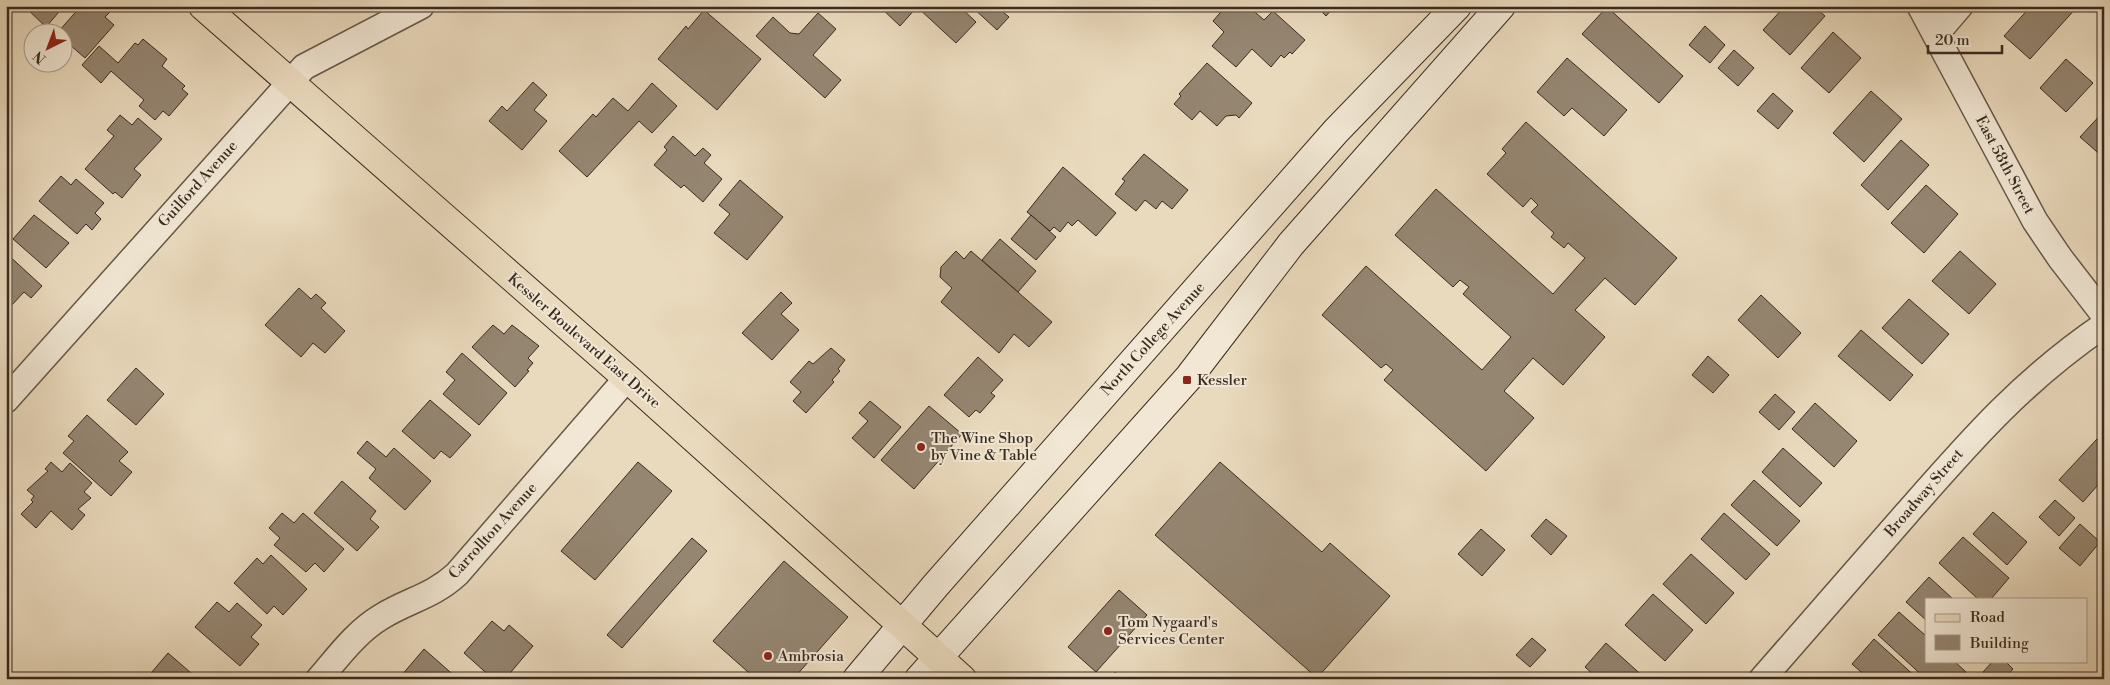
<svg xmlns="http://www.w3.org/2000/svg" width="2110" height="685" viewBox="0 0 2110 685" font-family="'Libre Bodoni',serif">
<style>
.building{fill:#958672;stroke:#392b20}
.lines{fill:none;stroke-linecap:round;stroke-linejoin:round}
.street-casing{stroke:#655747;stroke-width:28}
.secondary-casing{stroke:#392b20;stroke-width:30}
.primary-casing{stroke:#392b20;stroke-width:30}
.street{stroke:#f1e7d4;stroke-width:25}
.secondary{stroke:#f1e7d4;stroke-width:28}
.primary{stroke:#eadabd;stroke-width:28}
.poi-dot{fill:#8f2418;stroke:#f1e7d4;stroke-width:2}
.labels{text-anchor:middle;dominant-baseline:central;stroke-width:4;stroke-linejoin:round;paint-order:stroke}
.street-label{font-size:15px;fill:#392b20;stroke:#f1e7d4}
.poi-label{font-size:15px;fill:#392b20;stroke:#f1e7d4;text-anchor:start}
</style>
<rect width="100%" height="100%" fill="#eadabd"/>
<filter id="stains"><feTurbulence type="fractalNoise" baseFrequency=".004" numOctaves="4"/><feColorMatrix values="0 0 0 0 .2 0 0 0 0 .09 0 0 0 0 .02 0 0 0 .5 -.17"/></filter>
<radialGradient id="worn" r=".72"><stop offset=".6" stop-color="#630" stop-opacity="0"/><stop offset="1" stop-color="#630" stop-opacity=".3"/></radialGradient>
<!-- building -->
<g class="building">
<polygon points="24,6 64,6 46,27"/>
<polygon points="81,6 105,6 111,11 105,17 114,25 85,58 62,38 62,32 58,32"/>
<polygon points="879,6 959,6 976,22 956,43 917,7 900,26"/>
<polygon points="971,6 1008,6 1003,12 1009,17 997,30"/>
<polygon points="1226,6 1248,6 1264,20 1273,11 1305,40 1292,54 1290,52 1284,58 1281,55 1271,67 1252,49 1236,67 1212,46 1224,32 1213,21"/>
<polygon points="1316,6 1339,6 1336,10 1333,8 1326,16"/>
<polygon points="1785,6 1813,6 1825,16 1790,55 1763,30"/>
<polygon points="2031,6 2078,6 2030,59 2004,36"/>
<polygon points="1607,7 1683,76 1659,103 1582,34"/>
<polygon points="704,10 761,59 717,110 658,59 686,26 688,29"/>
<polygon points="818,13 836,29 813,55 841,80 825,98 756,36 773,17 790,33 799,34"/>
<polygon points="1705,26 1725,45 1710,63 1689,45"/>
<polygon points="1833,32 1861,58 1829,93 1801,68"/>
<polygon points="143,39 167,59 162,66 185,86 182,89 188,94 169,116 163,111 155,120 139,106 144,100 111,71 101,83 82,65 99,46 118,63 135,43 138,45"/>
<polygon points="1734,50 1754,68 1738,86 1718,68"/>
<polygon points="1567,58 1627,110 1604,136 1572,108 1564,116 1537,92"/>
<polygon points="2066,59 2093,83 2066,112 2040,88"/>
<polygon points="1207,63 1252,103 1239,118 1236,115 1226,116 1217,126 1200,111 1192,120 1174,104 1181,96 1179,94"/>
<polygon points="533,82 547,95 534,110 547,121 522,150 489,121 502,106 507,111"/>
<polygon points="652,83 677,106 652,133 639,121 587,177 559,151 593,114 596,117 613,98 628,111"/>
<polygon points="1871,91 1902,119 1864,162 1833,133"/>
<polygon points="1773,93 1793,111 1778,129 1757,111"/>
<polygon points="2104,111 2104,158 2080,137"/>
<polygon points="120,115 132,125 138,118 162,139 134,169 141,175 122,198 115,192 113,194 85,169 114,136 107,130"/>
<polygon points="1526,122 1677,258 1635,305 1605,278 1575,310 1605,337 1563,385 1533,358 1504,391 1534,418 1486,471 1384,380 1393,370 1386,364 1381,368 1322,315 1366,266 1482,370 1511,337 1463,294 1469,287 1460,280 1453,287 1395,235 1436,189 1553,294 1585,258 1568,243 1564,248 1551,237 1554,233 1531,212 1538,205 1531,198 1523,207 1487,174 1506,153 1502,149"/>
<polygon points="673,136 695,156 703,148 711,155 704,163 722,179 703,202 684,185 681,188 654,165 667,150 664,147"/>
<polygon points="1901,140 1929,165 1888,210 1861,185"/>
<polygon points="1144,154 1188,190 1172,209 1162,201 1156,209 1145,200 1136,211 1115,194 1125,181 1122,179"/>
<polygon points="1063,167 1116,213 1096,236 1078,220 1072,226 1068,222 1060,232 1054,227 1050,231 1027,212"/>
<polygon points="61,176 71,185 76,179 104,203 95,213 101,219 92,230 86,224 77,234 39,201"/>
<polygon points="740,180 783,217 747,260 714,233 730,214 719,205"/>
<polygon points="1926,185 1958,214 1924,253 1891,223"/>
<polygon points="34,215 69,243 46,268 13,239"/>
<polygon points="1031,215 1056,237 1036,260 1011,239"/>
<polygon points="1000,239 1036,271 1018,292 982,260"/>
<polygon points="956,251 964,259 971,251 1052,322 1029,347 1014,334 999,353 941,302 952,288 940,277 941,267"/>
<polygon points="1960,251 1996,284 1969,314 1932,281"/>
<polygon points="6,253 42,286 31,298 24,292 10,307 6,303"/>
<polygon points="299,288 311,299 316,294 326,303 321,308 345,331 325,353 313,343 301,357 265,325"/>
<polygon points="781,292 792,303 781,314 799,330 772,360 742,333"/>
<polygon points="1761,295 1801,333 1778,358 1738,320"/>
<polygon points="1909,299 1949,334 1922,364 1882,328"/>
<polygon points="493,325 504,334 512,325 539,346 528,358 533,363 527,370 529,371 515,387 472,347"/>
<polygon points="1861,330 1913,375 1890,401 1838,356"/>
<polygon points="831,348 845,360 838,369 840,371 832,380 834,382 806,413 793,401 801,392 790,382 809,361 813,364"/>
<polygon points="462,353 507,393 479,425 443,394 455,380 446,372"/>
<polygon points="1708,356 1729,375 1713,393 1692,375"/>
<polygon points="978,357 1003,380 991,393 995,396 980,413 976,410 969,417 944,395"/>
<polygon points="136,368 164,394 136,425 107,400"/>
<polygon points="1775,394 1795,412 1779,430 1759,412"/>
<polygon points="430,400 471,435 450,458 441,451 434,459 402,431"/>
<polygon points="870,401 901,427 874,458 852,438 868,421 859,413"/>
<polygon points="1815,403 1857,441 1834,467 1792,429"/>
<polygon points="929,406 962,434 914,489 881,460"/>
<polygon points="87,415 128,452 119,461 132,472 111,496 63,453 74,441 68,436"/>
<polygon points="2097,439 2104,445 2104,478 2083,502 2059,480"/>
<polygon points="367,441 386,457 394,448 431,481 405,510 369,478 376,469 357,453"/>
<polygon points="1783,448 1822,483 1800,507 1762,472"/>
<polygon points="51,462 62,472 70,463 92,483 84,492 91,498 78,509 85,515 72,530 51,511 36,528 21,514 33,502 31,500 34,496 27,490 48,471 45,469"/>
<polygon points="638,462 672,491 595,580 561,551"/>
<polygon points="1220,462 1322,552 1330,543 1390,596 1317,678 1155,535"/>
<polygon points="1754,480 1800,521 1777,546 1731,505"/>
<polygon points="342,481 376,511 370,519 379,527 357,551 314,513"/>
<polygon points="2055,500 2075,518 2059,536 2039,517"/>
<polygon points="1993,512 2027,542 2007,565 1973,534"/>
<polygon points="282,513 294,523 303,513 344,549 324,572 315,563 306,572 274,545 280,538 269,528"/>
<polygon points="1724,513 1770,554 1746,580 1701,539"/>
<polygon points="1546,519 1567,536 1551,555 1531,536"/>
<polygon points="2080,524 2100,542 2080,566 2059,548"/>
<polygon points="1481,529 1505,550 1482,576 1458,554"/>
<polygon points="1963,537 2009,578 1991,599 1978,599 1939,563"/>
<polygon points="692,538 707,551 622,648 607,635"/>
<polygon points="1691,554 1734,593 1706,624 1663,584"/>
<polygon points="271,555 307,589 283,615 274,606 267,614 234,583 257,558 263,564"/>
<polygon points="784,561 848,617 794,678 791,675 788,679 756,679 713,641"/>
<polygon points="1929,577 1953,599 1926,599 1926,620 1906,602"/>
<polygon points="1119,590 1147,615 1096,672 1068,647"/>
<polygon points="1653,594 1693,630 1665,661 1625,625"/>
<polygon points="217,602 229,612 237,603 262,625 251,637 259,644 240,666 195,627"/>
<polygon points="1899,612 1926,636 1926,661 1954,661 1966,672 1960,679 1926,679 1878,635"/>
<polygon points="492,621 504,631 509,625 533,646 505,679 493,679 464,653"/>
<polygon points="1532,638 1546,650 1530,667 1516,655"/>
<polygon points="1874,639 1918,679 1869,679 1852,664"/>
<polygon points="1606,643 1646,679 1598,679 1585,667"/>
<polygon points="424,649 458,679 405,679 401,676"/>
<polygon points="168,653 198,679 146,679"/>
<polygon points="1993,661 2005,661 2013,669 2004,679 1991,679 1983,672"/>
<polygon points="1115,672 1122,679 1109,679"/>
</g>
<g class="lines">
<!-- street casing -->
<g class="street-casing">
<g id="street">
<polyline points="1920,6 2035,221 2060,258 2104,315"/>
<polyline points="1936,34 1960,6"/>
<polyline points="6,400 304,67 421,6"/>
<path d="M319,679C338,657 356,632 381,617C408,600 432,597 457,574L627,378"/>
<path d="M1762,679C1810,624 1859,568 1907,513C1971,440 2023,380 2104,325"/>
</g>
</g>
<!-- secondary casing -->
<g class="secondary-casing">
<g id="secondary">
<polyline points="857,679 936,585 1336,131 1457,6"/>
<polyline points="919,679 1189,377 1291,244 1501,6"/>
</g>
</g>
<!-- primary casing -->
<g class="primary-casing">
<polyline id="primary" points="203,6 627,378 962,679"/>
</g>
<!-- street -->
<use href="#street" class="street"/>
<!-- secondary -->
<use href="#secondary" class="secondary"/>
<!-- primary -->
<use href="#primary" class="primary"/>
</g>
<!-- markers -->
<g class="poi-dot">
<rect x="1182" y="375" width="10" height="10" rx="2.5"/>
<circle cx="921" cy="447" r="5"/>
<circle cx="1108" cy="631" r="5"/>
<circle cx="768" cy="656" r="5"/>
</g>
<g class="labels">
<!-- street labels -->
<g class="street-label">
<text transform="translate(2005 165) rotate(62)">East 58th Street</text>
<text transform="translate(198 184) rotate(-48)">Guilford Avenue</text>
<text transform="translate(1153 339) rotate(-48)">North College Avenue</text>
<text transform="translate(584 341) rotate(41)">Kessler Boulevard East Drive</text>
<text transform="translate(1924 493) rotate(-49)">Broadway Street</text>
<text transform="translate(493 531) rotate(-48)">Carrollton Avenue</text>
</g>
<!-- poi labels -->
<g class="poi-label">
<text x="1197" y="380">Kessler</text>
<text x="931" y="438">The Wine Shop<tspan x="931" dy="17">by Vine &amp; Table</tspan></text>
<text x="1118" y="622">Tom Nygaard's<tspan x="1118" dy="17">Services Center</tspan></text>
<text x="778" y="656">Ambrosia</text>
</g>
</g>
<!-- margin -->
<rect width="2110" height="685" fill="none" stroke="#eadabd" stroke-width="25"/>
<rect x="8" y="8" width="2095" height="670" fill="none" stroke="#392b20" stroke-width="2.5"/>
<rect x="12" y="12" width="2085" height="660" fill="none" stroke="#392b20"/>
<!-- legend -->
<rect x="1925" y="598" width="162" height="65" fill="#f1e7d4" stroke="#a79c8c"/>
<rect x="1935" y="614" width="25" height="8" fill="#eadabd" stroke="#a79c8c"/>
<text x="1970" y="622" font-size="15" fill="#392b20">Road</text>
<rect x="1935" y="635" width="25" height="15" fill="#958672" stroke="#a79c8c"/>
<text x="1970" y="648" font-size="15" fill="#392b20">Building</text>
<!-- north arrow -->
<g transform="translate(48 48) rotate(222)"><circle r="24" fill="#f1e7d4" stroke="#a79c8c"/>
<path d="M0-4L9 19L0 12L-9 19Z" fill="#8f2418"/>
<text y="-8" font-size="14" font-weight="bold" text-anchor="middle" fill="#392b20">N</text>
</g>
<!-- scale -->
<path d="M1928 45v8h74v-8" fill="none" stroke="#392b20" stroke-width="2.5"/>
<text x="1935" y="45" font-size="15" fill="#392b20" stroke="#f1e7d4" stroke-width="4" paint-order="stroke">20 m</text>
<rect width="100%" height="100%" filter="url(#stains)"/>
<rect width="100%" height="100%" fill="url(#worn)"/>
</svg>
